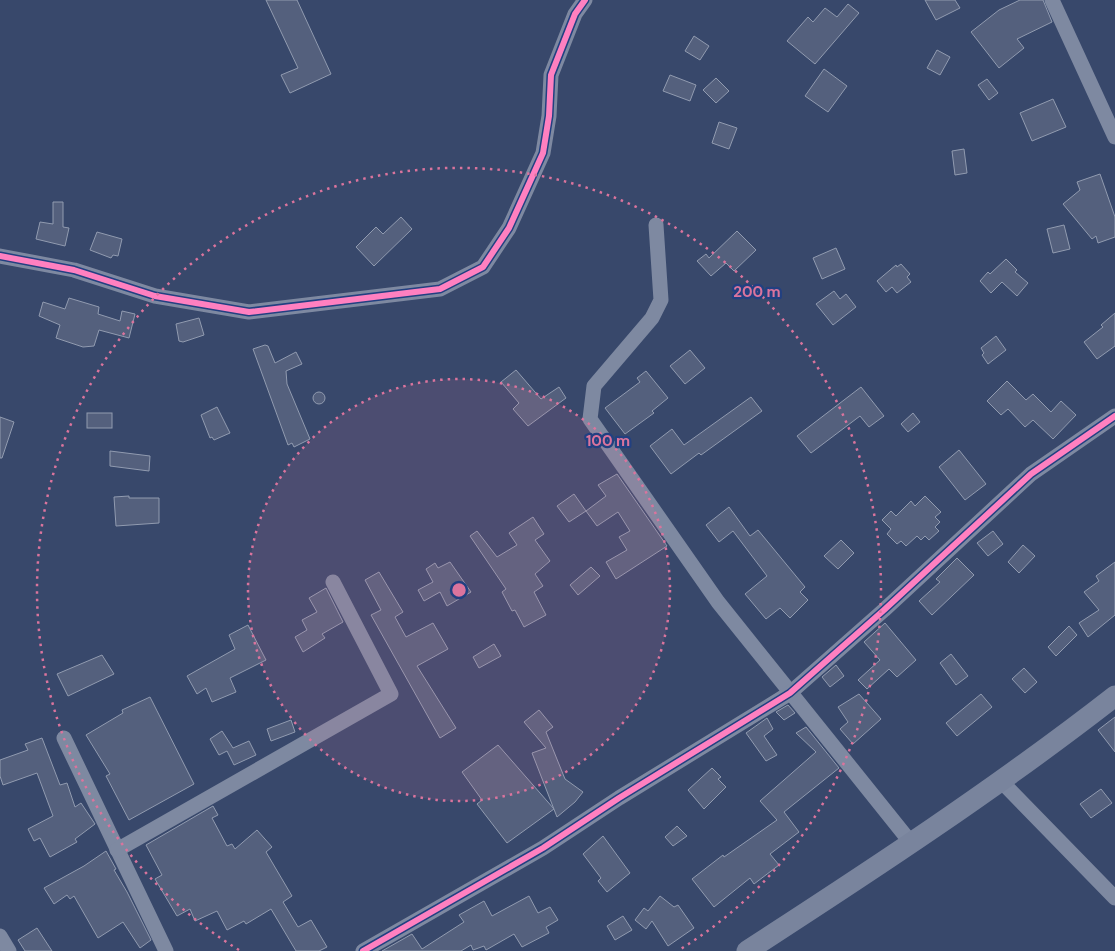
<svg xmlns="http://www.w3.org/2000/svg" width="1115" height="951" viewBox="0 0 1115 951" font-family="'DM Sans',sans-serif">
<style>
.building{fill:#54607d;stroke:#919bb0}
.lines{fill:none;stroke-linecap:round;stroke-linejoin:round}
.street{stroke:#7e89a1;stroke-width:15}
.secondary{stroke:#79849d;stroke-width:21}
.cycleway-casing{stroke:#224081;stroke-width:9}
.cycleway{stroke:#ff80c0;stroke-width:6}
.ring{fill:none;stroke:#da749d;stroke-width:2.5;stroke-dasharray:2.5 5}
.centre{fill:#da749d;stroke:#224081;stroke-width:2.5}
.ring-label{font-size:15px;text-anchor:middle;font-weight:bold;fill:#da749d;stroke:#224081;stroke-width:4.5;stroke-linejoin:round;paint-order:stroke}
</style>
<rect width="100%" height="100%" fill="#38486b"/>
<!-- building -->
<g class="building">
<polygon points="266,0 297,0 331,74 290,93 281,75 298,68"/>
<polygon points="925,0 955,0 960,8 936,20"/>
<polygon points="1020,0 1043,0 1052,22 1017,39 1024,48 999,68 971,32 999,10"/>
<polygon points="848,4 859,13 815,64 787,41 808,17 813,22 825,8 837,17"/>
<polygon points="694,36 709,46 700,60 685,51"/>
<polygon points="937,50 950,57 940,75 927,68"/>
<polygon points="824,69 847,86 828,112 805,96"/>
<polygon points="670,75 696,85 690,101 663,91"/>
<polygon points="716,78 729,91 716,103 703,90"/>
<polygon points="987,79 998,93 989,100 978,85"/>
<polygon points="1053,99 1066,127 1032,141 1020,113"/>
<polygon points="719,122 737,128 729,149 712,143"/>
<polygon points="964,149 967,173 955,175 952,151"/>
<polygon points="1100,174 1115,217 1115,237 1098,243 1096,236 1092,239 1063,204 1080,190 1077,182"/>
<polygon points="53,202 63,202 63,227 69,228 65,246 36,239 40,222 53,224"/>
<polygon points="401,217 412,229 374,266 356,247 376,227 383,234"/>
<polygon points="1064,225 1070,249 1053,253 1047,229"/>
<polygon points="737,231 756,250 734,271 726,263 711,276 697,261 706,254 709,258"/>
<polygon points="97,232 122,239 118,256 113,255 111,258 90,250"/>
<polygon points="836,248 845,269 822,279 813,258"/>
<polygon points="1006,259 1017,270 1015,272 1028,283 1017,296 1002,282 991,293 980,281 988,272 990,274"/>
<polygon points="901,264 910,274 907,277 911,282 897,293 892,287 886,292 877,281 896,265 897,267"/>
<polygon points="834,291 840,299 846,294 856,307 833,325 816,304"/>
<polygon points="69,298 99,307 98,314 120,321 122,311 135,314 129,338 99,330 94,346 83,347 56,338 60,325 39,316 43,302 65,309"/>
<polygon points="1115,313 1115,346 1097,359 1084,342 1103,327 1101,325"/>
<polygon points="199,318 204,335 183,342 179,341 176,324"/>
<polygon points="996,336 1006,350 988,364 982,355 984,353 981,348"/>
<polygon points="265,345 268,346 275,363 296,352 302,364 286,371 287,384 310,439 294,447 292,443 288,445 253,349"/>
<polygon points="690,350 705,368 685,384 670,366"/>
<polygon points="516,370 541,399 559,387 566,398 528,426 513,409 519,403 501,382"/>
<polygon points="646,371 668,398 652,411 654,413 625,434 605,408 640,382 637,378"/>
<polygon points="1007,381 1026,400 1033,394 1051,412 1061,401 1076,415 1053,439 1033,420 1025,427 1008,409 1001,415 987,401"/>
<polygon points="861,387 884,416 869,427 860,416 811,453 797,436"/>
<circle cx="319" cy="398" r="6"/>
<polygon points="751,397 762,411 701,455 699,453 671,474 650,446 672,429 684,445"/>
<polygon points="217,407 230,433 214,440 212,437 210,438 201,415"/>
<rect x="87" y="413" width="25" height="15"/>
<polygon points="913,413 920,422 908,432 901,424"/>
<polygon points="0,417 14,422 2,458 0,458"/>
<polygon points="959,450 986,484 965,500 939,467"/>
<polygon points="110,451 150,456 149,471 110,466"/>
<polygon points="617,474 667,546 616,579 606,562 627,550 619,537 630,531 618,512 597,526 586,511 606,496 598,485"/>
<polygon points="574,494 586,511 569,522 557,506"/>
<polygon points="129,496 129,498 159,498 159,523 116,526 114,497"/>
<polygon points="925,496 941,512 935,517 940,522 935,527 939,531 929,540 925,536 921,540 917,536 906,546 901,541 897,544 887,534 891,529 882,520 891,511 896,516 911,501 915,506"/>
<polygon points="729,507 750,536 758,530 805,587 800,592 808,600 790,618 780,608 766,619 745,594 767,576 733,531 719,542 706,525"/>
<polygon points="533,517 544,534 535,540 550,561 535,574 543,586 534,592 546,615 524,627 515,610 512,611 502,592 506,589 470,536 477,531 497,557 517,545 509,533"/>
<polygon points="993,531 1003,544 988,556 977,543"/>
<polygon points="841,540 854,553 838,569 824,556"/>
<polygon points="1023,545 1035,556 1019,573 1008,562"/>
<polygon points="957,558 974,575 932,615 919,601 940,582 936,579"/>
<polygon points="450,562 471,592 447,606 440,592 424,601 418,590 433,582 426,569 435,563 438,568"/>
<polygon points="1115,562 1115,615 1088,637 1079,623 1099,610 1084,592 1099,581 1096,576"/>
<polygon points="591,567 600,576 578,595 570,585"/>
<polygon points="379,572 403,612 395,617 406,637 433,623 448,649 417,666 456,728 440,738 371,615 381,610 365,580"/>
<polygon points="326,588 343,622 322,634 325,638 303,652 295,637 307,630 302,620 317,612 309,598"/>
<polygon points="885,623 916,660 897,677 889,669 867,689 858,680 880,660 864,642"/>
<polygon points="248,625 266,660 230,678 236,692 212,702 206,688 197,694 187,676 235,649 229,635"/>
<polygon points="1069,626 1077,635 1056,656 1048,647"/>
<polygon points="494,644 501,656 479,668 473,657"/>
<polygon points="951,654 968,676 956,685 940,663"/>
<polygon points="102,655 114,674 68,696 57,674"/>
<polygon points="836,665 844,676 830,687 822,677"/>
<polygon points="1024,668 1037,682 1025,693 1012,679"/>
<polygon points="859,694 881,719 853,744 840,729 848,722 838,707"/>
<polygon points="981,694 992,707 957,736 946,723"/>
<polygon points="150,697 194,784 129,820 106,776 110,774 86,735 123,713 122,710"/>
<polygon points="788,705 795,713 784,720 776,712"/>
<polygon points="539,710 553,727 546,732 565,779 583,792 575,802 557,817 532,753 546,748 524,722"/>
<polygon points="1115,717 1115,752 1098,730"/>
<polygon points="767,718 773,729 764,736 777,755 766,761 746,733"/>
<polygon points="291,720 295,732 271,741 267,729"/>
<polygon points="806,727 839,768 784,812 799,832 770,854 779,865 754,884 750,878 714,907 692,879 723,855 724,857 777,820 760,801 816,752 796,733"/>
<polygon points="222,731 233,748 249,741 256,755 234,765 227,751 219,755 210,739"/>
<polygon points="42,738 60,785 67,783 75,807 81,803 95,824 75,839 77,842 50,857 40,838 34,841 28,829 53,816 37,773 3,785 0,776 0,760 28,750 25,744"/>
<polygon points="498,745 554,809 507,843 477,804 482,800 462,772"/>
<polygon points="712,768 721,777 718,779 726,787 704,809 688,790"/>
<polygon points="1101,789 1112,803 1091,818 1080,804"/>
<polygon points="213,806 218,815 212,818 227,846 232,844 235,849 257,830 272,847 266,852 292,896 283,902 298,927 311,920 327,947 319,951 296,951 271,909 246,924 244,921 227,930 217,911 195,921 190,909 177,916 155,879 162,875 146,845"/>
<polygon points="677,826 687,836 673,846 665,837"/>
<polygon points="603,836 630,873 607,892 598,881 601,878 583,854"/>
<polygon points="106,851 116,869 114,870 127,892 151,940 140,948 123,922 98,938 74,896 70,899 67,895 54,904 44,888 84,866"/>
<polygon points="529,896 538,913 550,907 558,920 546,927 549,933 522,947 514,934 486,950 484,946 473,950 471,945 461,951 382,951 412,934 422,949 464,922 459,915 484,901 492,916"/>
<polygon points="660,896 674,907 678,905 694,928 668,946 652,921 646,929 635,920 644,908 648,911"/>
<polygon points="623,916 632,930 615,940 607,926"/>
<polygon points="37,928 52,951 25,951 18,940"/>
</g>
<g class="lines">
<!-- street -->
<g class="street">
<polyline points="1052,0 1115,137"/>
<polyline points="656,225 661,300 652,318 594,386 590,419 718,602 912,844"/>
<polyline points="0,256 74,270 155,296 249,312 440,289 483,267 509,228 543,153 549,116 551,75 575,14 585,0"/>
<polyline points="64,738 166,951"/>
<polyline points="1001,781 1115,898"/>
<polyline points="117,850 391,694 333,582"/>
<polyline points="0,936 9,951"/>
<polyline points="363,951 543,848 619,798 790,693 884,610 1031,474 1115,416"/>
</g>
<!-- secondary -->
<path class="secondary" d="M747,951C872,870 997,788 1115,696"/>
<!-- cycleway casing -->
<g class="cycleway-casing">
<g id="cycleway">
<polyline points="0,256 74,270 155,296 249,312 440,289 483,267 509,228 543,153 549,116 551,75 575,14 585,0"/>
<polyline points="363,951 543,848 619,798 790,693 884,610 1031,474 1115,416"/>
</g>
</g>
<!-- cycleway -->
<use href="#cycleway" class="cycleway"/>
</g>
<!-- distance rings -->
<circle cx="459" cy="590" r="211" fill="#da749d" fill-opacity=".12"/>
<g class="ring">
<circle cx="459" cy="590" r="211"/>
<path d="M239 950A422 422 0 1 1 679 950"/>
</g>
<circle cx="459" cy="590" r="8" class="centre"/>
<g class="ring-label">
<text x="757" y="297">200 m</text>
<text x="608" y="446">100 m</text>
</g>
</svg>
